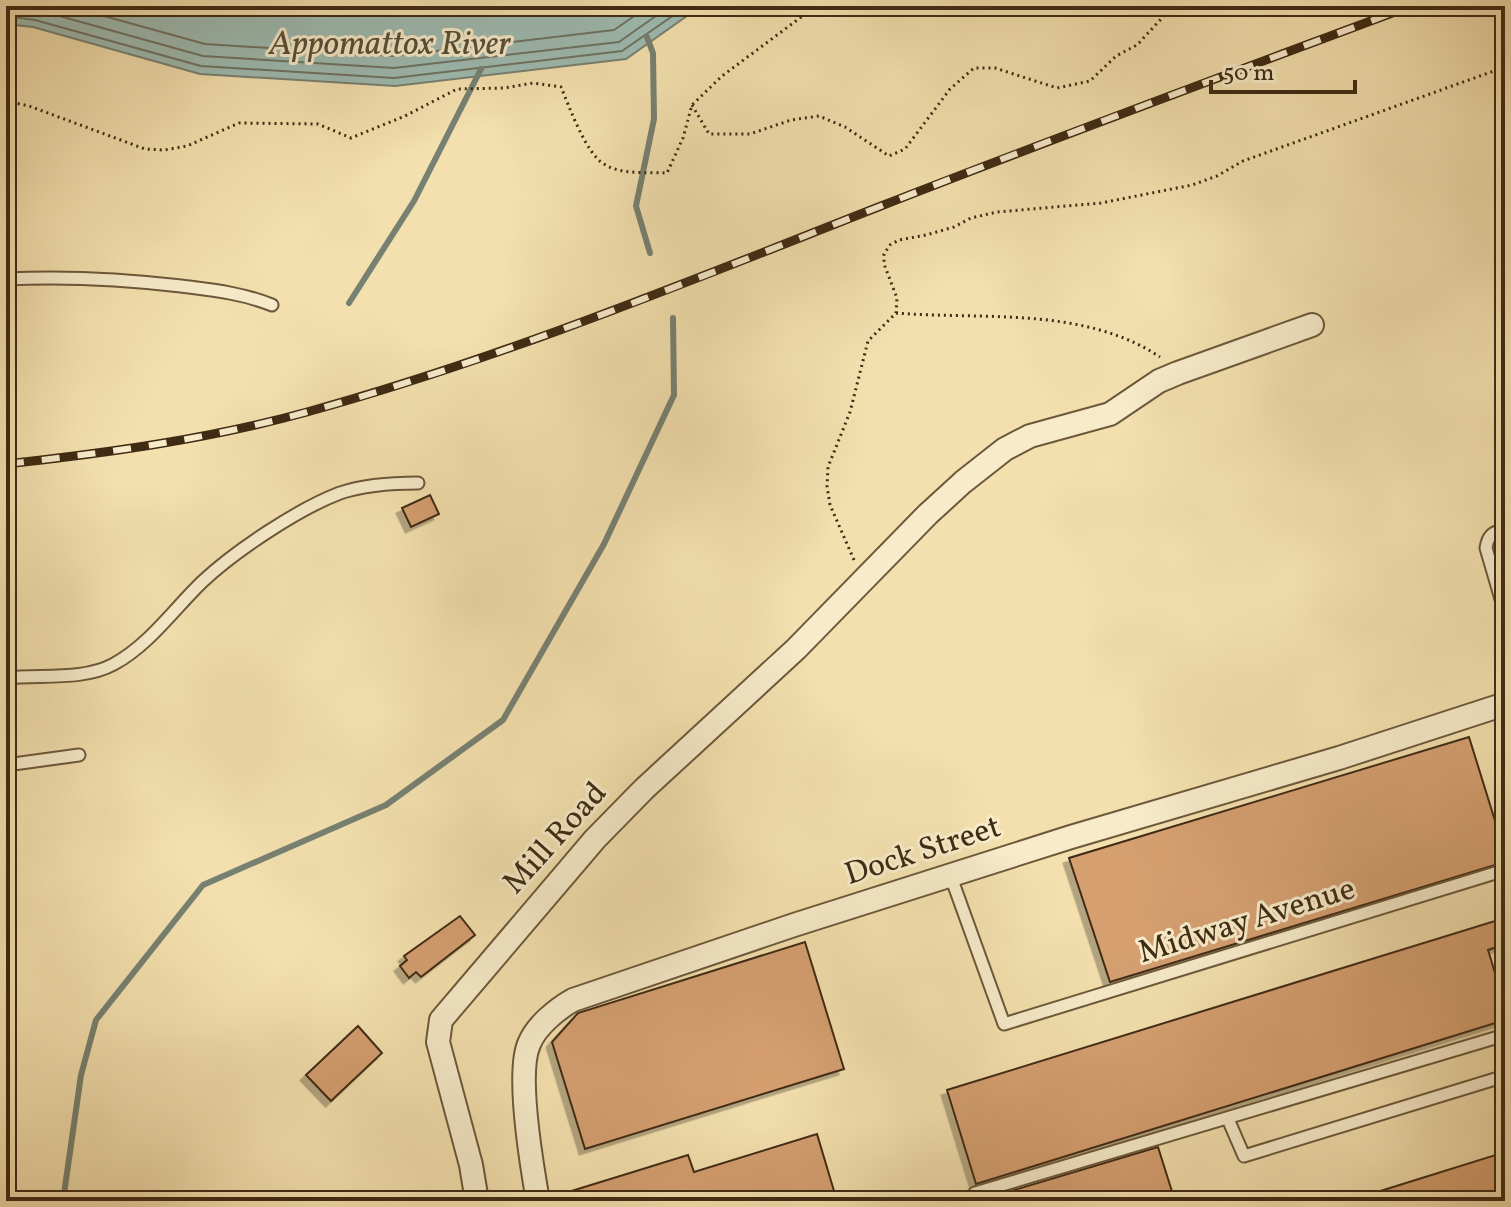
<svg xmlns="http://www.w3.org/2000/svg" width="1511" height="1207" viewBox="0 0 1511 1207" font-family="Vollkorn,serif">
<style>
.water{fill:#9dbbb2;stroke:#778172;stroke-width:2}
.lines{fill:none;stroke-linecap:round;stroke-linejoin:round}
.shore{stroke:#6e7262;stroke-width:2}
.stream{stroke:#778172;stroke-width:6}
.building{fill:#d59f70;stroke:#3f2a13;stroke-width:2;filter:url(#shadow)}
.service-casing{stroke:#6c583a;stroke-width:15}
.minor-casing{stroke:#6c583a;stroke-width:26}
.path{stroke:#3f2a13;stroke-width:3;stroke-dasharray:2 4;stroke-linecap:butt}
.service{stroke:#f7ebca;stroke-width:11}
.minor{stroke:#f7ebca;stroke-width:22}
.rail-casing{stroke:#3f2a13;stroke-width:9}
.rail{stroke:#f7ebca;stroke-width:6;stroke-dasharray:18;stroke-linecap:butt}
.labels{text-anchor:middle;dominant-baseline:central;stroke-width:6;stroke-linejoin:round;paint-order:stroke}
.street-label{font-size:32px;fill:#3f2a13;stroke:#f7ebca}
.water-label{font-size:34px;font-style:italic;fill:#564e3b;stroke:#f7ebca}
</style>
<defs>
<filter id="shadow"><feDropShadow dx="-5.5" dy="5.5" stdDeviation="0" flood-color="#0004"/></filter>
</defs>
<rect width="100%" height="100%" fill="#f3e0ae"/>
<filter id="stains"><feTurbulence type="fractalNoise" baseFrequency=".0025" numOctaves="4"/><feColorMatrix values="0 0 0 0 .2 0 0 0 0 .09 0 0 0 0 .02 0 0 0 .5 -.17"/></filter>
<radialGradient id="worn" r=".72"><stop offset=".6" stop-color="#630" stop-opacity="0"/><stop offset="1" stop-color="#630" stop-opacity=".3"/></radialGradient>
<!-- water -->
<polygon class="water" points="6,6 701,6 626,59 395,86 200,74 33,27 6,24"/>
<g class="lines">
<!-- shore -->
<g class="shore">
<polyline points="6,6 38,10 203,56 394,68 619,42 670,6"/>
<polyline points="68,6 205,44 394,56 614,30 649,6"/>
<polyline points="6,16 35,20 201,66 394,78 622,51 687,6"/>
</g>
<!-- stream -->
<g class="stream">
<polyline points="647,37 653,53 654,119 636,206 650,253"/>
<polyline points="349,303 414,201 481,69"/>
<polyline points="63,1201 81,1075 96,1020 203,885 386,805 503,720 604,544 674,395 673,318"/>
</g>
</g>
<!-- building -->
<g class="building">
<polygon points="430,495 439,514 411,527 402,508"/>
<polygon points="1469,737 1501,840 1505,838 1505,862 1110,982 1069,858"/>
<polygon points="460,916 475,935 421,977 416,972 409,978 400,966 407,960 404,956"/>
<polygon points="1495,921 1503,945 1488,950 1505,1006 1505,1020 976,1184 947,1090"/>
<polygon points="805,942 844,1069 585,1149 552,1042 578,1013"/>
<polygon points="358,1026 382,1053 331,1101 306,1075"/>
<polygon points="817,1134 837,1201 552,1201 552,1197 688,1155 694,1172"/>
<polygon points="1158,1147 1175,1201 981,1200"/>
<polygon points="1505,1152 1505,1201 1359,1201 1358,1198"/>
</g>
<g class="lines">
<!-- service casing -->
<g class="service-casing">
<g id="service">
<path d="M6,279C65,276 122,279 181,286C212,290 242,293 272,305"/>
<path d="M1505,529C1493,532 1488,535 1486,548L1505,613"/>
<path d="M6,678C40,674 83,681 114,664C149,645 174,609 202,582C235,551 298,509 340,493C364,485 392,483 418,483"/>
<polyline points="6,765 79,755"/>
<polyline points="951,877 1004,1024 1505,870"/>
<polyline points="1228,1119 1244,1156 1505,1076"/>
<polyline points="967,1201 975,1193 1505,1035"/>
</g>
</g>
<!-- minor casing -->
<g class="minor-casing">
<g id="minor">
<polyline points="477,1201 471,1165 438,1042 441,1020 595,839 644,789 796,649 928,514 963,482 1005,449 1030,436 1110,414 1159,381 1178,373 1312,325"/>
<path d="M538,1201C532,1167 516,1074 529,1044C536,1026 557,1009 573,1000L794,925L1071,837L1339,758L1505,704"/>
</g>
</g>
<!-- path -->
<g class="path">
<path d="M6,101L29,106L145,149L164,150L187,146L239,123L318,124L351,138L405,116L457,89L504,88L533,83L561,87C569,106 586,154 604,164C621,175 647,172 667,173L683,138L692,105L722,76L816,6"/>
<polyline points="692,105 709,134 750,134 791,120 819,116 845,127 889,156 905,149 950,89 974,68 995,68 1057,88 1090,81 1116,56 1137,45 1173,6"/>
<path d="M896,313C983,320 1083,306 1160,357"/>
<polyline points="854,560 830,505 827,486 828,467 850,412 868,341 896,313 897,298 884,264 884,254 890,245 899,240 926,235 954,227 971,218 997,212 1101,203 1192,185 1217,176 1243,161 1505,67"/>
</g>
<!-- service -->
<use href="#service" class="service"/>
<!-- minor -->
<use href="#minor" class="minor"/>
<!-- rail casing -->
<g class="rail-casing">
<path id="rail" d="M6,464C107,453 209,439 307,412C503,358 692,280 881,206C1057,137 1234,72 1411,6"/>
</g>
<!-- rail -->
<use href="#rail" class="rail"/>
</g>
<g class="labels">
<!-- street labels -->
<g class="street-label">
<text transform="translate(556 839) rotate(-48)">Mill Road</text>
<text transform="translate(923 852) rotate(-18)">Dock Street</text>
<text transform="translate(1247 922) rotate(-17)">Midway Avenue</text>
</g>
<!-- water labels -->
<g class="water-label">
<text x="390" y="45">Appomattox River</text>
</g>
</g>
<!-- margin -->
<rect width="1511" height="1207" fill="none" stroke="#f3e0ae" stroke-width="32"/>
<rect x="8" y="8" width="1495" height="1191" fill="none" stroke="#3f2a13" stroke-width="4"/>
<rect x="16" y="16" width="1479" height="1175" fill="none" stroke="#3f2a13" stroke-width="2"/>
<!-- scale -->
<path d="M1211 80v12h144v-12" fill="none" stroke="#3f2a13" stroke-width="4"/>
<text x="1223" y="80" font-size="24" fill="#3f2a13" stroke="#f7ebca" stroke-width="6" paint-order="stroke">50 m</text>
<rect width="100%" height="100%" filter="url(#stains)"/>
<rect width="100%" height="100%" fill="url(#worn)"/>
</svg>
